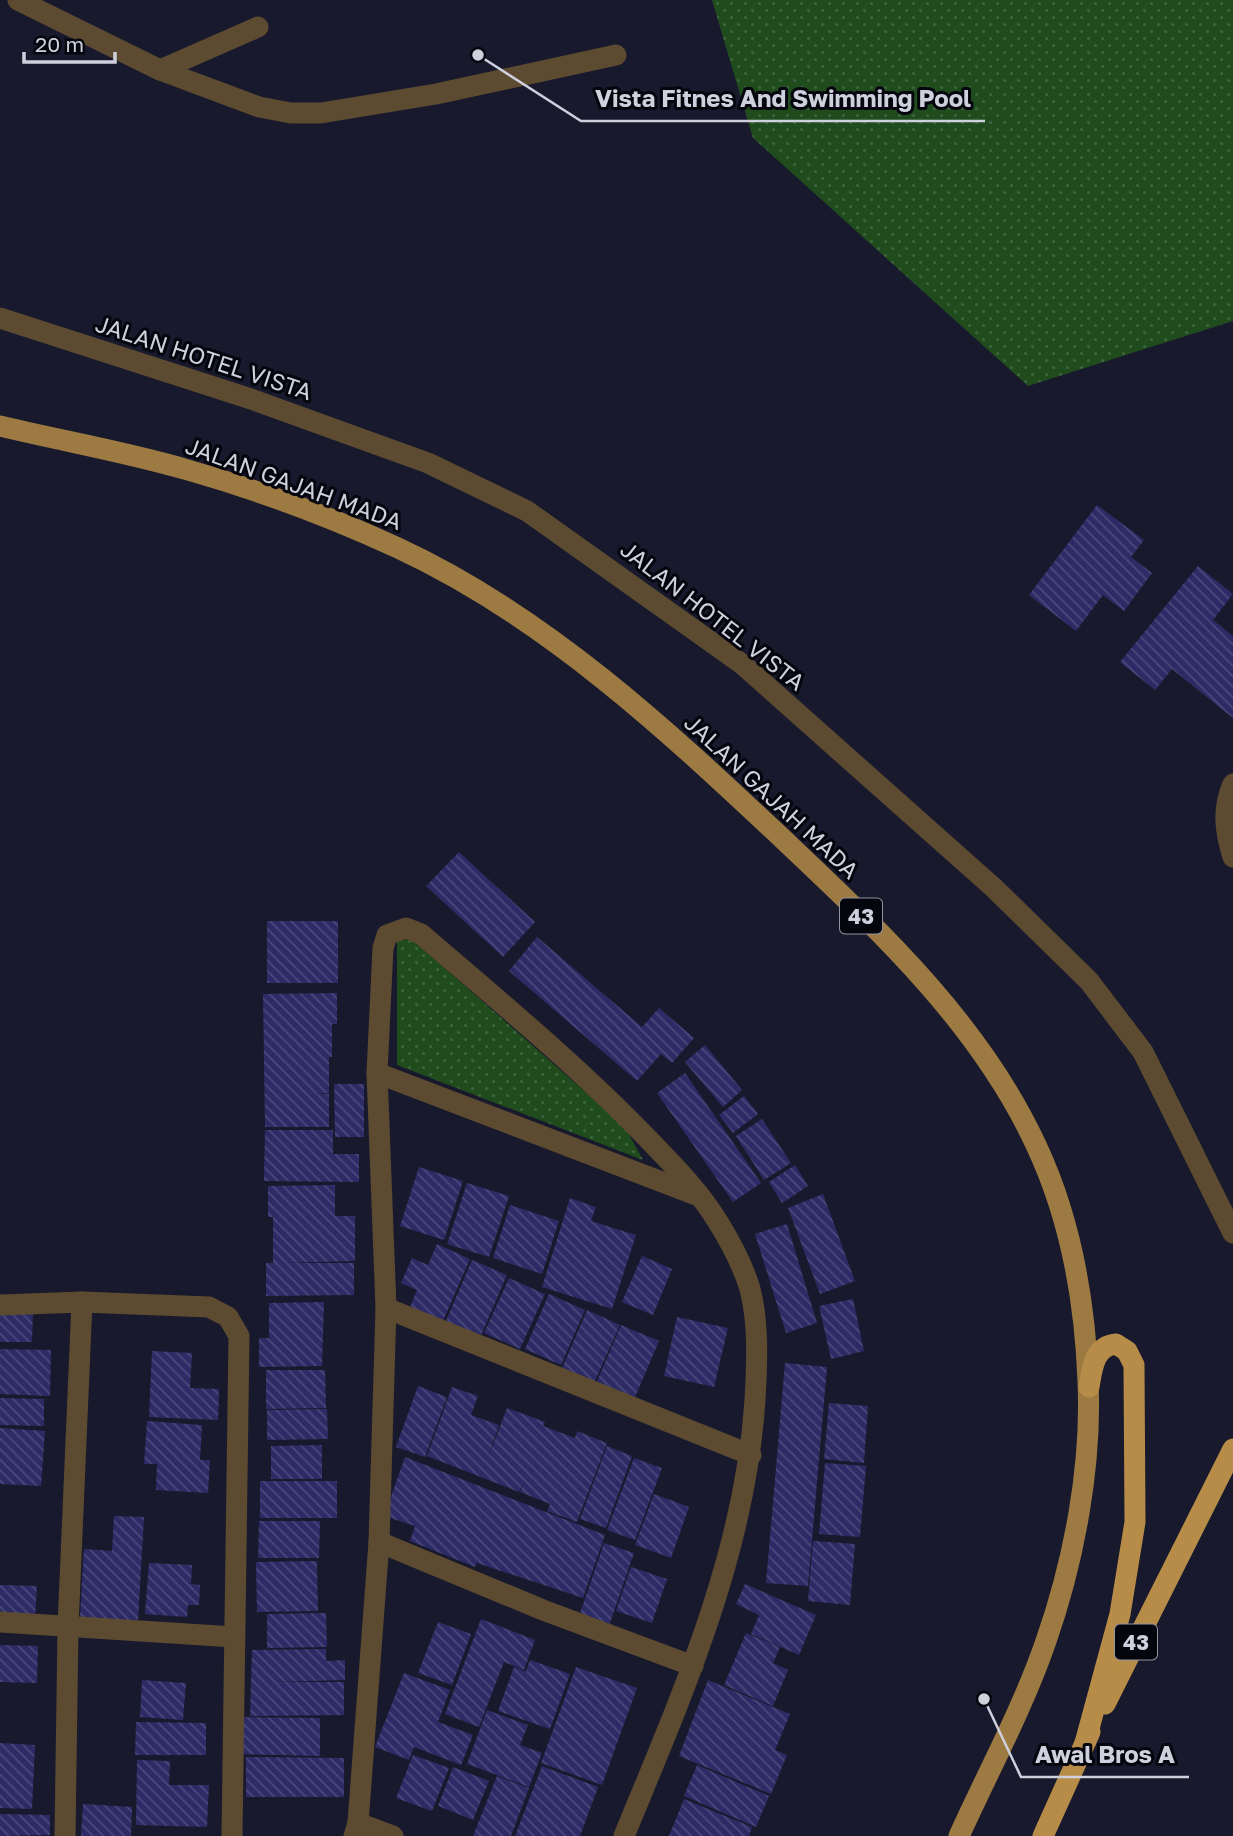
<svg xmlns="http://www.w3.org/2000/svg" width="1233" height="1836" viewBox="0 0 1233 1836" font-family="'Golos Text',sans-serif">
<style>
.park{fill:url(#park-dots)}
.building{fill:url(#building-back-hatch)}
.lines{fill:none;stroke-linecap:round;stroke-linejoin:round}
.minor{stroke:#5c4b31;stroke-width:21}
.major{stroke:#9d7a42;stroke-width:21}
.highway{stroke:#b78c48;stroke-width:21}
.labels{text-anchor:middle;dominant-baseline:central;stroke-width:6;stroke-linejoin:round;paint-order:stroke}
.shield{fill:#05050d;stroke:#92939f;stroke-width:2}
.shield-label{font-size:21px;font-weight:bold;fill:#cfd0dd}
.street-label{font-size:23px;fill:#cfd0dd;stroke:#05050d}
.leader{fill:none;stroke:#cfd0dd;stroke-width:2.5}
.callout-dot{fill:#cfd0dd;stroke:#05050d;stroke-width:2.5}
.callout-label{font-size:24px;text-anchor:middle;font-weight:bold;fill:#cfd0dd;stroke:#05050d;stroke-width:6;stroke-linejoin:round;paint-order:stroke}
</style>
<defs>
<pattern id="park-dots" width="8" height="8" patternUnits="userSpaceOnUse" patternTransform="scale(1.75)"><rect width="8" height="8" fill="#1f4b1d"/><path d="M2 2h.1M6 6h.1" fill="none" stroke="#3e643d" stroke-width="1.8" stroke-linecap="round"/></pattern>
<pattern id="building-back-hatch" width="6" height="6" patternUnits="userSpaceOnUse" patternTransform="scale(1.75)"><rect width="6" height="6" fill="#2d2b66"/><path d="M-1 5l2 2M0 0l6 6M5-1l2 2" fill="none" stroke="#4a497b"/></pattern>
</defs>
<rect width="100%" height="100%" fill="#18192c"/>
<!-- park -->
<g class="park">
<polygon points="712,0 1233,0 1233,321 1028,386 753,138"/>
<polygon points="397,939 414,941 625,1127 643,1160 397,1065"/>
</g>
<!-- building -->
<g class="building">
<polygon points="1097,505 1144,540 1131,557 1152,573 1124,611 1103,595 1076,631 1029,595"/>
<polygon points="1198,566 1233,594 1213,620 1233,636 1233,718 1172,669 1155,690 1120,662"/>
<polygon points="459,852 535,922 503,957 426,886"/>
<rect x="267" y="921" width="71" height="62"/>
<polygon points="537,937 642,1027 659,1008 694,1038 672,1063 661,1054 637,1081 509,971"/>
<polygon points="337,993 337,1024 332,1024 332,1057 329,1057 329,1093 312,1093 329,1094 329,1127 265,1127 263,994"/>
<polygon points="705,1045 742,1090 723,1107 685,1062"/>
<polygon points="685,1073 761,1183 733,1202 657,1093"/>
<polygon points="334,1084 364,1084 364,1137 335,1137"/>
<polygon points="744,1096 758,1114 733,1133 719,1115"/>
<polygon points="762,1119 791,1163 764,1180 736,1136"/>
<polygon points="265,1130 333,1130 333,1154 359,1154 359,1182 264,1181"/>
<polygon points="795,1165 808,1186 782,1203 769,1182"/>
<polygon points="419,1167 463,1181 444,1240 400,1226"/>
<polygon points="467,1183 509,1196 489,1257 447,1244"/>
<polygon points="335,1185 335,1216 355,1216 355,1261 281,1263 354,1263 354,1295 266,1296 266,1263 273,1263 273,1217 268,1217 268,1186"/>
<polygon points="823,1194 855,1281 820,1294 788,1208"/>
<polygon points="570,1198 596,1207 591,1221 636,1235 612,1309 542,1287"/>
<polygon points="510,1205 559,1221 542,1274 493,1258"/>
<polygon points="787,1224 817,1323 786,1333 755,1234"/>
<polygon points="437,1244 470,1259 443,1321 410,1307 417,1290 401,1283 412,1258 428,1265"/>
<polygon points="642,1256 672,1269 653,1315 622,1302"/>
<polygon points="472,1260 507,1275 480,1338 445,1323"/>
<polygon points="509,1278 545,1294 520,1349 484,1333"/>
<polygon points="549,1294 585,1310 561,1365 525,1349"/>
<polygon points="853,1299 864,1351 831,1359 819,1306"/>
<polygon points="324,1302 322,1366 259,1367 259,1338 269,1338 269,1303"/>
<polygon points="587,1310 620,1325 591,1390 559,1375"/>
<polygon points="0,1311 33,1312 32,1342 0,1342"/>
<polygon points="677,1317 728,1328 714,1387 664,1376"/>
<polygon points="621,1325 659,1341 633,1402 595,1386"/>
<polygon points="0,1349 51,1350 50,1396 0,1394"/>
<polygon points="152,1351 192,1353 190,1388 219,1389 218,1420 149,1417"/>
<polygon points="785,1363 827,1367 808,1586 766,1583"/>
<polygon points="266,1370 325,1370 326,1408 266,1409"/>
<polygon points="418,1386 447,1397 425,1457 396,1447"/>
<polygon points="452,1387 478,1396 471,1415 499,1425 486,1463 507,1408 545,1422 543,1426 575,1438 577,1431 607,1443 577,1522 547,1511 550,1504 520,1492 525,1479 519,1492 427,1456"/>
<polygon points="0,1398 44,1399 44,1426 0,1425"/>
<polygon points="829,1403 868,1406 864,1463 824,1459"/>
<polygon points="327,1409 328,1439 267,1440 267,1410"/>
<polygon points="147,1421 202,1425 200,1460 210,1460 208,1493 156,1490 157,1464 144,1464"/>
<polygon points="0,1428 45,1431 41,1486 0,1484"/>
<polygon points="322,1445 322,1479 271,1479 271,1446"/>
<polygon points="607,1446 632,1456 606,1528 580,1519"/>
<polygon points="405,1457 605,1535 583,1598 477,1563 475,1567 410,1541 415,1526 384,1516"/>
<polygon points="634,1458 662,1468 635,1540 607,1530"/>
<polygon points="825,1463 866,1466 860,1537 819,1534"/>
<rect x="260" y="1481" width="77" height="37"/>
<polygon points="654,1494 689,1507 671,1558 635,1545"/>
<polygon points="114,1516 144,1517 138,1621 80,1617 84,1549 112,1551"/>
<polygon points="259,1521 320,1521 319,1558 258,1558"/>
<polygon points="813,1541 855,1544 850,1605 808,1601"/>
<polygon points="604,1543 634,1553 608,1629 578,1619"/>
<polygon points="317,1561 318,1611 257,1612 256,1562"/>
<polygon points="149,1563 192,1565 191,1584 200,1585 199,1605 188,1605 187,1617 145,1614"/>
<polygon points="631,1567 667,1579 652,1623 616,1611"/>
<polygon points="745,1584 816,1615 799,1655 751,1634 759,1615 736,1604"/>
<polygon points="0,1585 37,1586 35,1619 0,1617"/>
<polygon points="326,1613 327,1647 267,1648 267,1614"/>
<polygon points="481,1619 535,1640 524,1670 504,1662 479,1727 445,1714"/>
<polygon points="438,1622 471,1634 452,1685 418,1673"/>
<polygon points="746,1633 780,1647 773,1663 788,1670 773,1706 724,1685"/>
<polygon points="0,1645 38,1646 37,1683 0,1682"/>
<polygon points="326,1649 326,1661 345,1660 345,1680 275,1682 344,1682 344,1715 250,1716 252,1650"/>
<polygon points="530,1660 570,1674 550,1729 498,1711 514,1667 530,1673 526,1671"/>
<polygon points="576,1667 637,1688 602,1785 541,1763"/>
<polygon points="404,1673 450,1690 438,1722 473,1735 461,1765 414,1747 409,1760 375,1747"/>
<polygon points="142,1680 186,1683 183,1720 140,1717"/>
<polygon points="708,1680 790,1714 775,1750 787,1755 771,1794 679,1756"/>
<polygon points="487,1710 528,1725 520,1745 542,1753 529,1787 467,1764"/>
<polygon points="233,1717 320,1718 320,1756 233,1754"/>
<polygon points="136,1722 206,1723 206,1755 135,1755"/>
<polygon points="0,1743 35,1745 32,1809 0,1808"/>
<polygon points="413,1755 449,1768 432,1811 396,1798"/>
<polygon points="246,1757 344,1758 344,1797 246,1797"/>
<polygon points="137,1760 170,1761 169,1785 209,1785 207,1827 136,1825"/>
<polygon points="697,1765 769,1796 756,1827 684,1796"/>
<polygon points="542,1766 598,1787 580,1836 515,1836"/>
<polygon points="453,1767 489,1781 473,1820 438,1806"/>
<polygon points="497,1776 529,1788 511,1836 473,1836"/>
<polygon points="684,1799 752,1827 749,1836 669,1836"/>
<polygon points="83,1804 132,1807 131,1836 81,1836"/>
<polygon points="0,1814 50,1815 50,1835 0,1836"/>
</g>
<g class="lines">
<!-- minor -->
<g class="minor">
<polyline points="18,0 160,70 259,107 291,113 321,113 436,94 616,55"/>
<polyline points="160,70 258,27"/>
<polyline points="0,318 251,399 428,463 527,511 742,664 994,888 1089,981 1143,1052 1233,1233"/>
<path d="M1233,784C1222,809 1225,831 1233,857"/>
<polyline points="377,1073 696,1195"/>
<polyline points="0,1305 82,1302 209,1307 228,1317 239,1336 232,1836"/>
<polyline points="386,1308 751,1455"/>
<polyline points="379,1542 543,1610 693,1666"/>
<polyline points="0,1622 234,1637"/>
<polyline points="358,1823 393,1836"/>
<polyline points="65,1836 68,1627 82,1302"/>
<path d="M354,1836L358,1823L379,1542L386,1308L377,1073L383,948L387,935L406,928L421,934C499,1001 579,1067 650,1141C674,1166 700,1192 718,1222C731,1243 743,1265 750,1289C759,1324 757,1364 755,1400C745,1554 682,1695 624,1836"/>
</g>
<!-- major -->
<path class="major" d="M0,426C62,441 127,452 188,470C258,490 331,517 398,548C545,616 668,731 785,841C880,931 980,1024 1036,1145C1070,1217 1085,1302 1088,1381C1092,1466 1074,1561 1046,1641C1023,1708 988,1772 959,1836"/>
<!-- highway -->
<g class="highway">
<polyline points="1105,1704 1233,1449"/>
<path d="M1085,1743L1120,1614L1135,1522L1134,1365L1127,1351L1116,1344C1094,1346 1092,1369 1089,1387"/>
<polyline points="1043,1836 1090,1732"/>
</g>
</g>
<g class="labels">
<!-- shield labels -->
<g class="shield">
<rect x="840" y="898.5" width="42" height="35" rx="5"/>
<rect x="1115" y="1624.5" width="42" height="35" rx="5"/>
</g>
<g class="shield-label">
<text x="861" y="916">43</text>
<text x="1136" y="1642">43</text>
</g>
<!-- street labels -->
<g class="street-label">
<text transform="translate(204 357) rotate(18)">JALAN HOTEL VISTA</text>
<text transform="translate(294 483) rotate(20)">JALAN GAJAH MADA</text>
<text transform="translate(713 615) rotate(38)">JALAN HOTEL VISTA</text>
<text transform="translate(772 796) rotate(43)">JALAN GAJAH MADA</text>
</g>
</g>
<!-- callouts -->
<path class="leader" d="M478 55L581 121H985M984 1699L1021 1777H1189"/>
<g class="callout-dot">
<circle cx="478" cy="55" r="7"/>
<circle cx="984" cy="1699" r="7"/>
</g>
<g class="callout-label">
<text x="783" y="107">Vista Fitnes And Swimming Pool</text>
<text x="1105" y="1763">Awal Bros A</text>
</g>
<!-- scale -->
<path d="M24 52v10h91v-10" fill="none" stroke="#cfd0dd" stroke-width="3.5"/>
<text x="35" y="52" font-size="21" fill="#cfd0dd" stroke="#05050d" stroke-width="5" paint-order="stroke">20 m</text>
</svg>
